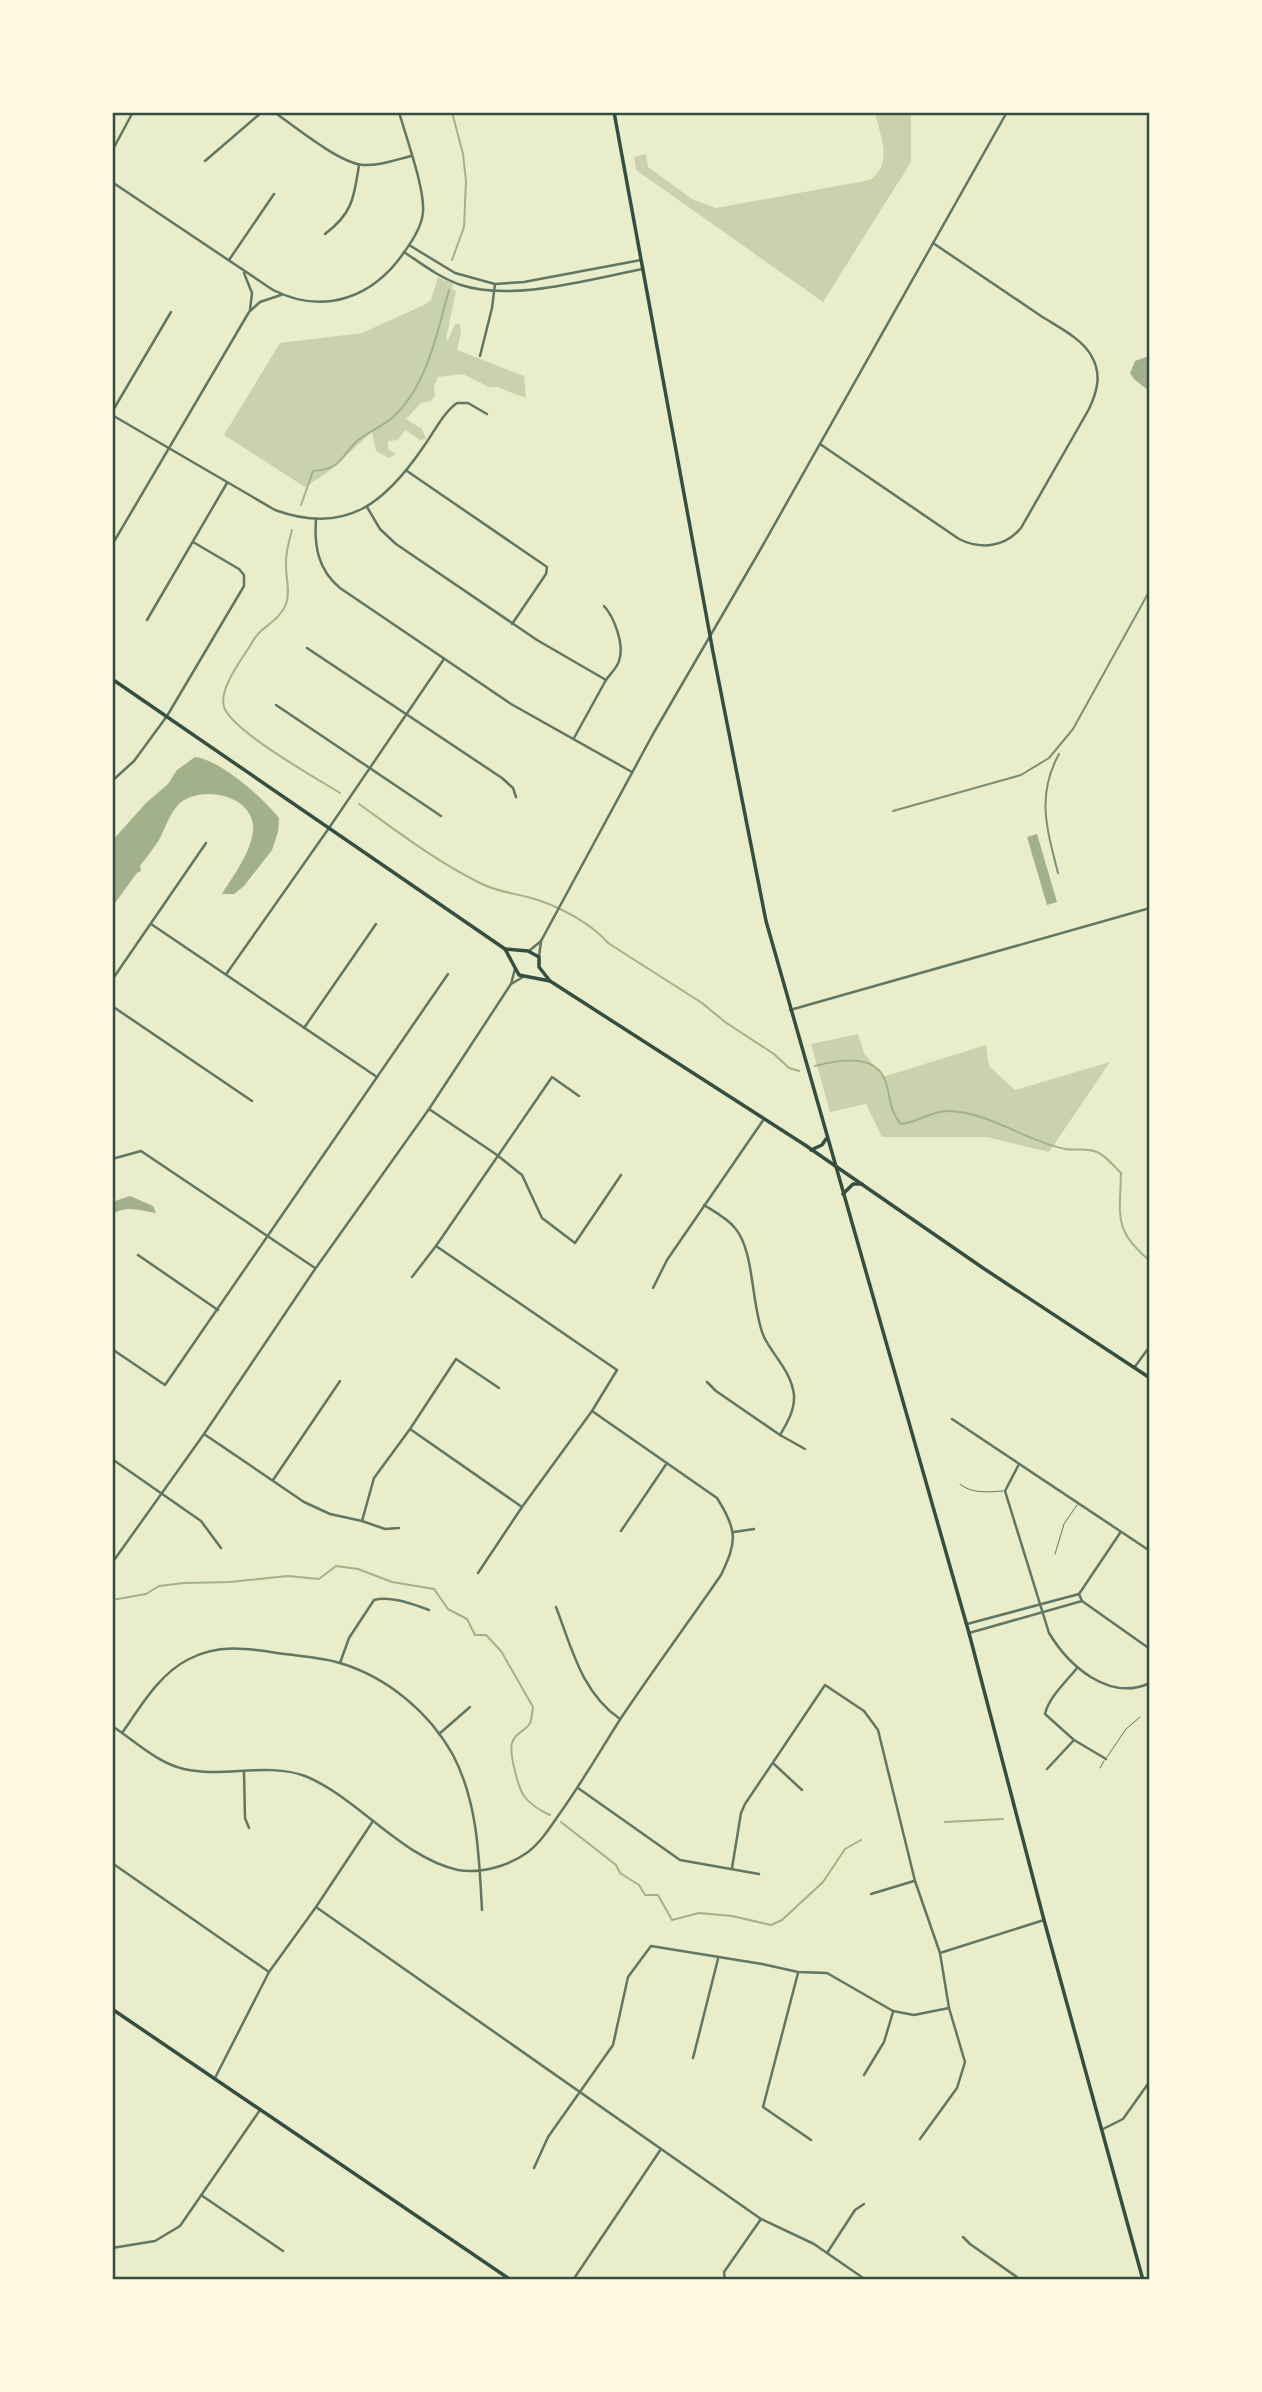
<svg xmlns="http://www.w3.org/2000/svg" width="1262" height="2392" viewBox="0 0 1262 2392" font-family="Inter,sans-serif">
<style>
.green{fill:#cad2ad}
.water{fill:#a3b18a}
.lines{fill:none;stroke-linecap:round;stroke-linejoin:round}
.stream{stroke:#a3b18a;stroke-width:2}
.service{stroke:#617663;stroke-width:1}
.minor{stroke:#617663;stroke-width:2.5}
.tertiary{stroke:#617663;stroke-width:2.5}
.secondary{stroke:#344e41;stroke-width:3.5}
.primary{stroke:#344e41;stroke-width:3.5}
.rail{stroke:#7c8e77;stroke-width:2}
.neatline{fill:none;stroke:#344e41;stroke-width:2.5}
</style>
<rect width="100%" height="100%" fill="#e9edc9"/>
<!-- green -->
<g class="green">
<path d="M875,112L911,114V162L823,302L636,170L634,157L646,154L648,167L692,199L716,208L870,180C894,163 880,137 875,112Z"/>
<polygon points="438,277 453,284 452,289 456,291 446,339 448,340 455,324 460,324 461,332 457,350 524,376 526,398 497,387 489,387 463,374 438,377 434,386 435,395 431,401 421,403 406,419 422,429 426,439 420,440 405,430 398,440 388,441 388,449 396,454 389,458 376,451 372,432 328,472 305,487 224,435 280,343 362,333 424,305 431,300"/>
<polygon points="858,1034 864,1053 883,1077 986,1045 989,1066 1015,1090 1110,1062 1049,1152 986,1137 882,1137 866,1104 830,1112 811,1044"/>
</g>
<!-- water -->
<g class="water">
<polygon points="1146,357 1150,358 1150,392 1134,379 1130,373 1135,361"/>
<path d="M195,757C221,760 263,798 279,818L278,832L272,850L244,886L234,894H222C233,876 250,854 253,832C257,796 203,784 180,803C170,812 165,829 159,840C153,849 146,858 140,866L141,871L137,873L112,907V841L146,803L168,784L177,770Z"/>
<polygon points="1037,834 1057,902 1047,905 1027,837"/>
<path d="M130,1196L153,1206L156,1213C140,1210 126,1205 112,1214V1202Z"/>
</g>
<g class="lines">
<!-- stream -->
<g class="stream">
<polyline points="452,112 463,154 466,181 464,227 452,260"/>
<path d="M301,505L313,471C341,469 339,459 356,442C366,433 381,427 392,418C427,387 437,333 449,290"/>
<path d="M292,530C289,541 286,551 286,562C285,576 291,591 286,604C281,617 270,623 261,631C255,636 252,643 248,649C239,663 219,690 224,707C232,731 316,778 340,793"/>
<path d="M359,804C398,832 437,862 480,883C497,892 514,893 531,898C557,905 591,923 608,943L702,1003L725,1022L774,1054L789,1068L799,1071"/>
<path d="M815,1066C837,1060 877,1052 886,1083C891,1098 889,1111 901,1124C917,1123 931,1111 947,1111C988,1111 1025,1141 1065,1149C1076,1151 1086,1147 1097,1152C1106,1156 1114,1166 1121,1173C1120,1217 1113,1230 1150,1261"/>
<path d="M112,1600L146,1594L159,1586L184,1583L230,1582L288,1576L319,1579L336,1566L358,1569L392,1582L434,1589L448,1609L467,1619L475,1635H486L501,1651L533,1707C532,1712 532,1719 530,1723C525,1732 515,1732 512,1743C509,1753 518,1787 524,1796C530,1804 541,1811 550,1815"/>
<polyline points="561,1822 616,1865 620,1873 639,1885 645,1895 658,1895 672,1920 699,1913 732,1916 771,1925 782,1920 823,1882 845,1849 861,1840"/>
<polyline points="945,1822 1003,1819"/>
</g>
<!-- service -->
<g class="service">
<path d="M960,1484C971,1494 989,1492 1003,1491"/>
<polyline points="1055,1554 1064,1524 1077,1505"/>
<polyline points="1107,1757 1126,1729 1140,1717"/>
<polyline points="1100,1768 1104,1761"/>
</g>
<!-- minor -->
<g class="minor">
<path d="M274,112C294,126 339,163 363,165C379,166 395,160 411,156"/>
<polyline points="112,151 133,112"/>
<polyline points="205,161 262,112"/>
<path d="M112,182L273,290C325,316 374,297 405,251C413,240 422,226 423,212C425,189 406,137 399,112"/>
<path d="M325,234C353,213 354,197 359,165"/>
<polyline points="409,245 455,273 495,284 524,282 641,260"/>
<path d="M404,252C422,264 440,278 461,285C512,302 590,279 643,269"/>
<polyline points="229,260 274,194"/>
<polyline points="244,273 252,293 250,310"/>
<polyline points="112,275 114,272"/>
<polyline points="480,356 492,308 495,284"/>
<polyline points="112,412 171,312"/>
<path d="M112,415L275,510C347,536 386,502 424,446C434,432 443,413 457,403H468L487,414"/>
<path d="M820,444L959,539C981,550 1005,547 1021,528L1089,409C1097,392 1102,375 1092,357C1083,339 1058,327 1041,316C1005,292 969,267 933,243"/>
<polyline points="407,471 547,567 546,574 512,624"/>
<polyline points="367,507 380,529 396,544 537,640 606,680 574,738"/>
<path d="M316,519C314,546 318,570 340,588L511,704L632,772"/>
<polyline points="112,545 249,312 260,302 281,295"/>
<path d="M604,606C614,617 625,645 619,661C617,668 610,674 606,680"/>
<polyline points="147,620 227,483"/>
<polyline points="307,648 502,778 513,788 516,797"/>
<polyline points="276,705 441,816"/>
<polyline points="112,781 134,761 167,716 244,586 244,575 239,569 193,542"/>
<polyline points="151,924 377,1077"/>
<polyline points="227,973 329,828 444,659"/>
<polyline points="112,980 206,843"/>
<polyline points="112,1006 252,1101"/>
<polyline points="790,1010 1150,908"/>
<polyline points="304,1028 376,924"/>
<polyline points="429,1109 497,1155 522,1175 542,1218 575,1243 621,1175"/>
<polyline points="112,1159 141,1151 315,1268"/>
<path d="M704,1205C715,1212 727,1218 735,1228C755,1251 751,1308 764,1337C774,1357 791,1371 794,1395C795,1410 787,1423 780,1435"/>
<polyline points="436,1246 617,1370 592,1411 522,1507 478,1573"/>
<polyline points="138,1255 218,1310"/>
<polyline points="412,1277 436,1246 552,1077 579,1096"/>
<polyline points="653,1288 667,1260 764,1119"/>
<polyline points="112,1349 165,1385 448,974"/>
<polyline points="1134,1368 1150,1346"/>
<polyline points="707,1382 716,1391 780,1435 805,1449"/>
<polyline points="952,1419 1150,1551"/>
<polyline points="410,1429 522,1507"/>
<polyline points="204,1434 304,1502 330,1514 362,1521 385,1529 399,1528"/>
<polyline points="112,1459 201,1521 221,1548"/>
<path d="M1019,1464L1005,1491L1049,1633C1069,1666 1109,1702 1150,1683"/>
<polyline points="273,1480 340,1381"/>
<polyline points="362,1521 374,1478 410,1429 456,1359 499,1388"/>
<polyline points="621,1531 667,1463"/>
<polyline points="734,1532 754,1529"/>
<polyline points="1079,1594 1082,1601 1150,1649"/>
<polyline points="1079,1594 1120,1533"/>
<path d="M556,1607C572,1649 582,1693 620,1719"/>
<polyline points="967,1624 1079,1594"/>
<polyline points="969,1633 1082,1601"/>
<path d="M340,1663L349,1638L374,1600C390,1595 414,1604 429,1610"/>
<path d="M1077,1668C1066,1682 1049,1697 1045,1714L1074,1740L1106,1759"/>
<path d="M112,1726C135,1741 157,1763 184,1769C223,1778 267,1762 305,1776C357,1797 402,1858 458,1870C480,1874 509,1866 528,1852C540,1843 549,1829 558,1816C581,1784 600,1751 621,1718C653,1670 688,1623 721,1575C737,1541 738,1531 717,1498L592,1411"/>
<path d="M122,1733C141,1706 159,1674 189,1659C218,1644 246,1648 277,1653C298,1656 320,1657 340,1663C387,1677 429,1712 453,1755C478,1803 479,1857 482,1910"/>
<polyline points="439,1734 470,1707"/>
<polyline points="774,1764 802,1790"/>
<polyline points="1047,1769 1074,1740"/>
<polyline points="244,1772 245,1818 249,1828"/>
<polyline points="578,1788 680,1860 759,1874"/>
<polyline points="112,1863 269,1972"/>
<polyline points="732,1868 741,1813 745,1804 825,1685 864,1711 878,1730 915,1881 940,1953 949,2008 965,2062 957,2088 920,2139"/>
<polyline points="871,1894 914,1881"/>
<polyline points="316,1907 761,2219 814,2244 866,2280"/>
<polyline points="940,1953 1044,1920"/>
<polyline points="798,1973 763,2107 811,2140"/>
<polyline points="693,2058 718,1959"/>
<polyline points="864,2075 884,2042 893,2012"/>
<polyline points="215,2078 269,1972 316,1907 373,1821"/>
<polyline points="1103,2129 1123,2119 1150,2081"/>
<polyline points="534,2168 548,2137 613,2045 628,1977 651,1946 762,1964 798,1972 827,1973 893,2011 914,2015 949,2008"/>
<polyline points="201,2195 283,2251"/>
<polyline points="963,2237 970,2244 1021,2280"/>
<polyline points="112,2248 155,2241 180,2226 260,2110"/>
<polyline points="827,2253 855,2210 864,2204"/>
<polyline points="573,2280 661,2149"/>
<polyline points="725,2280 724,2272 761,2219"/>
</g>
<!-- tertiary -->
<g class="tertiary">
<polyline points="529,951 541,941 653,734 759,552 1007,112"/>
<polyline points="539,957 541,941"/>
<polyline points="511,984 523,977"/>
<polyline points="112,1563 204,1434 313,1272 429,1109 511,984 515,969"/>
</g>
<!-- secondary -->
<g class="secondary">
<polyline points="112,679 505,949 519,975 550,981"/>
<polyline points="505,949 528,951 539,957 539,967 550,981 805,1145 983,1268 1150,1378"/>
<polyline points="112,2009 511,2280"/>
</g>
<!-- primary -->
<g class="primary">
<polyline points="614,112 713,652 766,921 969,1633 1044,1920 1143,2280"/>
<polyline points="811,1150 822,1145 826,1139"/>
<polyline points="843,1194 853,1184 862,1184"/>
</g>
<!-- rail -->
<g class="rail">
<polyline points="893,811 1021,775 1049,758 1073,729 1150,590"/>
<path d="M1058,873C1047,829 1036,796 1059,754"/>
</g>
</g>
<!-- border -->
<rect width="1262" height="2392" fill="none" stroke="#fefae0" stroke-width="228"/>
<rect x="114" y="114" width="1034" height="2164" class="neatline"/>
</svg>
